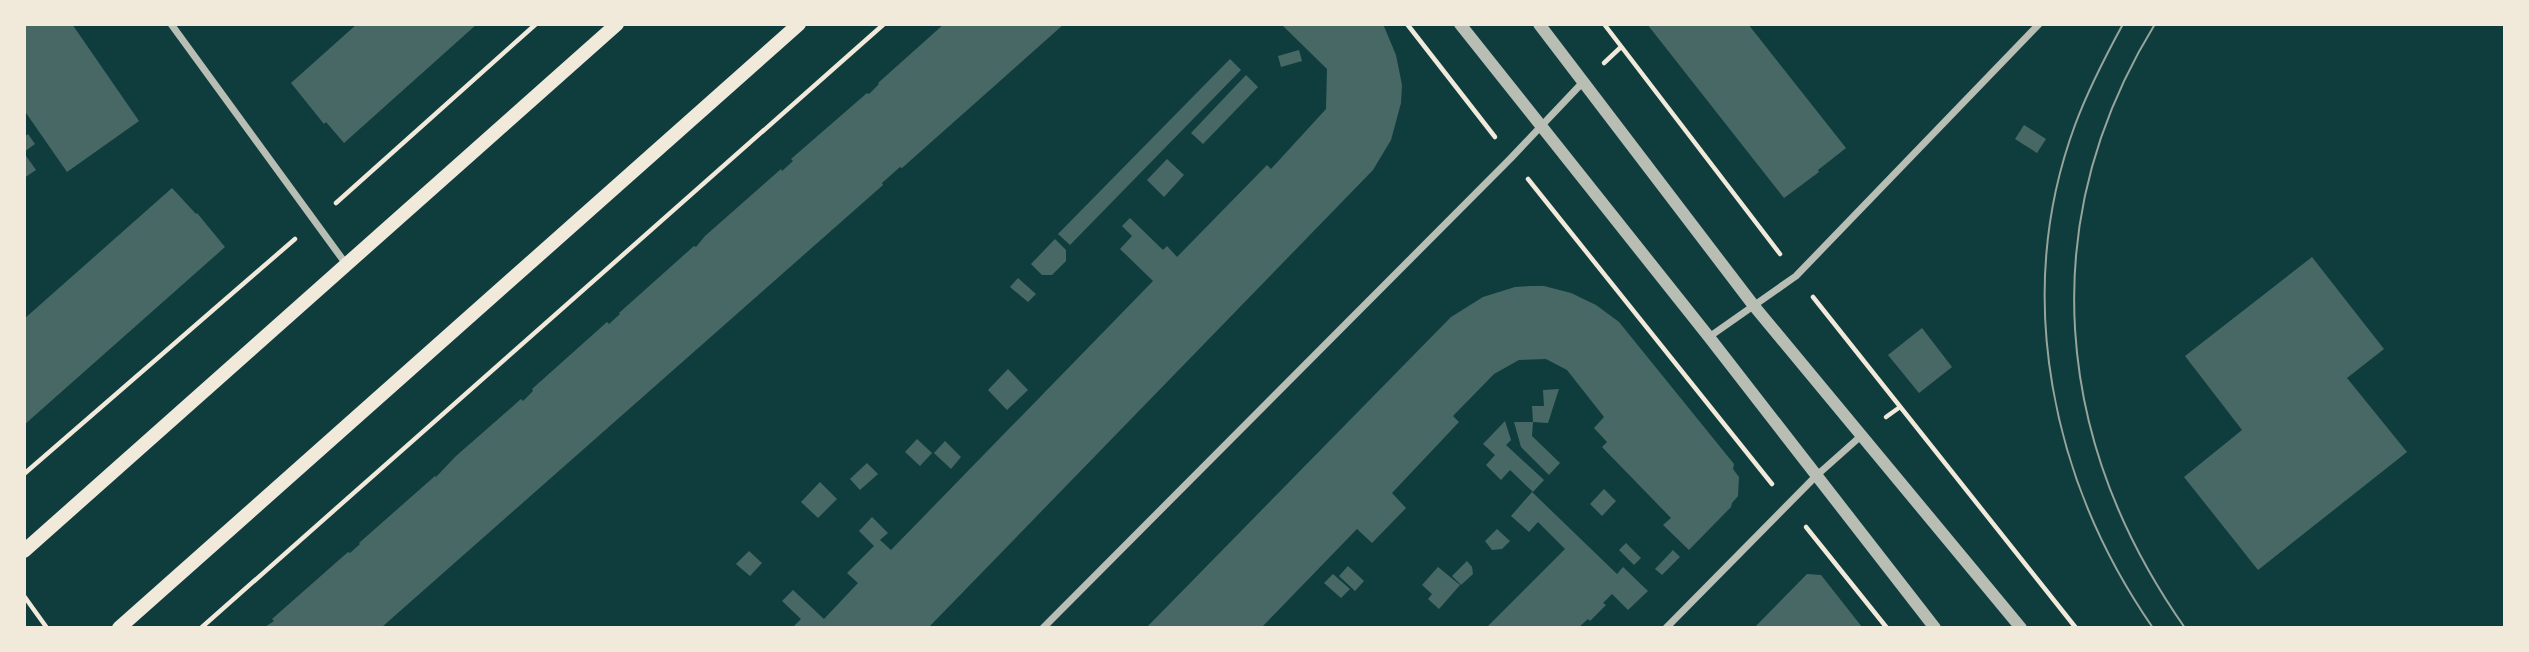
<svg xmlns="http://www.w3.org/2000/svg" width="2529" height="652" viewBox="0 0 2529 652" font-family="'Public Sans',sans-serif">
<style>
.building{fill:#486865}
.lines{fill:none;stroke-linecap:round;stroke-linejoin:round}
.path{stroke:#f1e9da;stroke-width:4.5}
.minor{stroke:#b8beb3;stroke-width:7}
.tertiary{stroke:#b8beb3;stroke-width:12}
.secondary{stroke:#f1e9da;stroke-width:14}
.tram{stroke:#97a49c;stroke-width:2}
</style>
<rect width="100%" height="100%" fill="#0f3d3e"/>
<!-- building -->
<g class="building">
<polygon points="24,24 72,24 139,121 67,172 24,110"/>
<polygon points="357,24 477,24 344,143 326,122 324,124 291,83"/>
<polygon points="944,24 1064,24 902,168 900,167 882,183 883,185 382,627 265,627 274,621 272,619 348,552 350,553 360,544 359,543 435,476 436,477 456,456 521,399 523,401 533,391 532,389 607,322 609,324 620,314 619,313 694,246 696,247 705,236 781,169 782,171 793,161 791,159 867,93 869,94 879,84 878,83"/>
<polygon points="1281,24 1383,24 1396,55 1402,85 1401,103 1391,140 1373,170 929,627 793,627 801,619 782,601 793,590 824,619 858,583 847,573 874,546 859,531 872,517 888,533 880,540 891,550 1153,281 1120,249 1132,236 1122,226 1130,218 1163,250 1167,246 1177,257 1267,165 1271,169 1326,109 1327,69"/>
<polygon points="1647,24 1748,24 1846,148 1818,170 1819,172 1784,198"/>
<polygon points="1299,50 1302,61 1281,67 1278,56"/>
<polygon points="1230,59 1241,70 1070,245 1058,234"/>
<polygon points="1246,75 1258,87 1203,144 1191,133"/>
<polygon points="2024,125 2046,139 2037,153 2015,139"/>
<polygon points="28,134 35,144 24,152 24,137"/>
<polygon points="24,153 36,170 24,178"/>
<polygon points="1167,159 1184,175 1164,197 1147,180"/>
<polygon points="172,188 196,214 197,213 225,247 24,425 24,319"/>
<polygon points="1055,239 1066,250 1066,261 1052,275 1042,275 1031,264"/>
<polygon points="2312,257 2384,349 2347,378 2407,452 2258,570 2184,477 2242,430 2185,356"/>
<polygon points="1018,278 1036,294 1028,302 1010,287"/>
<polygon points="1530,286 1544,286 1571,293 1596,305 1619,322 1734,464 1733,469 1739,477 1738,496 1732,503 1731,507 1689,550 1663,525 1671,518 1602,447 1607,442 1594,428 1604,417 1567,370 1546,359 1519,360 1494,374 1453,416 1459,422 1392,493 1406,508 1372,543 1357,529 1262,627 1147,627 1451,317 1483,297 1515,287"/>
<polygon points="1922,328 1952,367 1919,393 1888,355"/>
<polygon points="1008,369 1028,390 1007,410 988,390"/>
<polygon points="1559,389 1548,423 1533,422 1532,406 1544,406 1543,390"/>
<polygon points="1505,421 1511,440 1506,445 1544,480 1533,492 1510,470 1501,480 1486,465 1495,455 1483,444"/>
<polygon points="1514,422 1533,422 1532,436 1560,463 1549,475 1521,447"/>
<polygon points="917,439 932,453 920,466 905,452"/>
<polygon points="945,441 961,457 951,469 934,453"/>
<polygon points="867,463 878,474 860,490 850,479"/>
<polygon points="820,482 837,499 818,518 801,502"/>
<polygon points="1604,489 1616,501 1602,516 1590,504"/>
<polygon points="1532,492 1617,574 1623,567 1648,591 1628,610 1612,594 1603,603 1606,605 1590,621 1588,619 1579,627 1487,627 1565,549 1538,522 1529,532 1511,516"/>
<polygon points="1497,529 1510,541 1502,549 1492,550 1485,541"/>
<polygon points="1626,543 1641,558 1634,565 1619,550"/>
<polygon points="1673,550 1680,557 1662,575 1655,569"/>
<polygon points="749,551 762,563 750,576 736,564"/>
<polygon points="1467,561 1472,567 1473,574 1461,585 1452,576"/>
<polygon points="1348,566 1364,581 1355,591 1339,576"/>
<polygon points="1438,567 1460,585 1439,609 1428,599 1432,594 1422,585"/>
<polygon points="1333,574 1350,589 1341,598 1324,583"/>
<polygon points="1807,574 1821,575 1862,627 1755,627"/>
</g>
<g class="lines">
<!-- path -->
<g class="path">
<polyline points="1407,24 1495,137"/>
<polyline points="1604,24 1780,254"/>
<polyline points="1604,63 1621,47"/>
<polyline points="1528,179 1772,484"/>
<polyline points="336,203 536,24"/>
<polyline points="1813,297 2076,628"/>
<polyline points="1886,417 1900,407"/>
<polyline points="24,474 295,239"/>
<polyline points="1806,527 1887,628"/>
<polyline points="24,596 47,628"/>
<polyline points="201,628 884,24"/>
</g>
<!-- minor -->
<g class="minor">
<polyline points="171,24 346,264"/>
<polyline points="1709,337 1796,276 2039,24"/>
<polyline points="1043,628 1511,158 1584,81"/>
<polyline points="1666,628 1816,476 1862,435"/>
</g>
<!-- tertiary -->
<g class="tertiary">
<polyline points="1460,24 1709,337 1935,628"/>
<polyline points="1539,24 1754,306 2021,628"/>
</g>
<!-- secondary -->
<g class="secondary">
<polyline points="24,551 617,24"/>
<polyline points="119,628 799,24"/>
</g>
<!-- tram -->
<g class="tram">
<path d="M2123,24C2105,57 2088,90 2075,125C2012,296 2052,482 2153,628"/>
<path d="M2155,24C2033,223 2054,441 2185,628"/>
</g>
</g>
<!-- border -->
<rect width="2529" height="652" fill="none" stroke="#f1e9da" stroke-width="52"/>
</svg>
